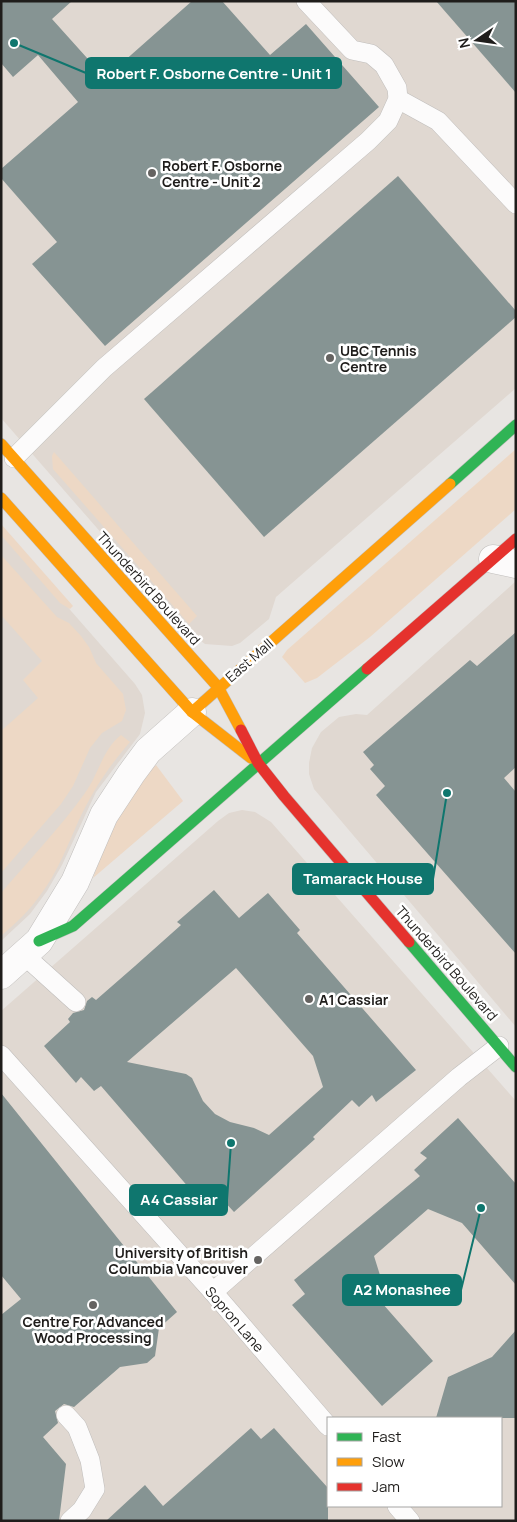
<svg xmlns="http://www.w3.org/2000/svg" width="517" height="1522" viewBox="0 0 517 1522" font-family="Manrope,sans-serif">
<style>
.built{fill:#e0d8d1;fill-rule:evenodd}
.green{fill:#edd8c5}
.building{fill:#869493;fill-rule:evenodd}
.lines{fill:none;stroke-linecap:round;stroke-linejoin:round}
.lane-casing{stroke:#c0bebc;stroke-width:20}
.street-casing{stroke:#c0bebc;stroke-width:29}
.fast-casing{stroke:#c0bebc;stroke-width:12}
.slow-casing{stroke:#c0bebc;stroke-width:12}
.jam-casing{stroke:#c0bebc;stroke-width:12}
.lane{stroke:#fcfbfb;stroke-width:19}
.street{stroke:#fcfbfb;stroke-width:28}
.fast{stroke:#30b455;stroke-width:11}
.slow{stroke:#ff9f0a;stroke-width:11}
.jam{stroke:#e5322d;stroke-width:11}
.poi-dot{fill:#656361;stroke:#fff;stroke-width:2}
.labels{text-anchor:middle;dominant-baseline:central;stroke-width:5;stroke-linejoin:round;paint-order:stroke}
.poi-label{font-size:14px;font-weight:bold;fill:#1f1d1b;stroke:#fff;text-anchor:start}
.street-label{font-size:14px;fill:#1f1d1b;stroke:#fff}
.leader{fill:none;stroke:#0f766e;stroke-width:2}
.callout-dot{fill:#0f766e;stroke:#fff;stroke-width:2}
.callout{fill:#0f766e;stroke:#0f766e;stroke-width:2}
.callout-label{font-size:15px;text-anchor:middle;font-weight:bold;fill:#fff}
</style>
<rect width="100%" height="100%" fill="#e8e5e2"/>
<!-- built -->
<g class="built">
<polygon points="1,1 516,1 516,388 276,597 269,619 240,643 232,646 205,644 185,629 1,418"/>
<polygon points="1,531 135,684 142,695 145,713 140,734 96,792 62,865 47,891 30,914 1,941"/>
<polygon points="516,581 516,1027 314,789 309,774 309,763 312,748 321,732 339,717 356,714 367,715"/>
<path d="M242,810L255,812L271,822L516,1101V1521H1V1011L218,821L229,813ZM328,1418H501V1506H328Z"/>
</g>
<!-- green -->
<g class="green">
<polygon points="516,449 516,509 370,637 317,678 305,683 282,657 287,650"/>
<polygon points="54,452 197,616 189,624 53,469 52,456"/>
<polygon points="1,524 73,606 70,609 60,603 1,535"/>
<polygon points="1,555 57,617 69,623 81,636 89,647 96,663 123,694 126,710 122,721 102,733 90,748 73,786 61,804 1,873 1,731 38,698 23,680 42,661 1,615"/>
<path d="M121,735L130,742C108,767 92,792 78,822C67,847 57,873 41,894C30,910 16,923 1,936V893C29,860 60,828 85,793C99,774 102,750 121,735Z"/>
<path d="M156,765L183,801L93,878C109,837 124,797 156,765Z"/>
</g>
<!-- building -->
<g class="building">
<polygon points="1,1 72,1 52,19 105,78 192,1 222,1 270,55 306,24 379,107 105,346 32,264 57,242 1,178 1,169 78,102 38,55 13,77 1,63"/>
<polygon points="436,1 516,1 516,93"/>
<polygon points="398,176 516,311 516,317 264,537 144,399"/>
<polygon points="516,632 516,767 504,778 516,792 516,954 376,795 385,786 370,769 374,765 363,752 470,660 477,666"/>
<path d="M214,890L239,918L268,893L300,930L297,933L416,1070L376,1102L372,1095L359,1107L352,1100L313,1137L315,1139L234,1212L222,1199L209,1211L101,1086L94,1091L81,1077L76,1083L44,1046L70,1022L68,1019L73,1013L84,1010L87,1001L92,997L96,1000L135,966L181,925L177,922ZM236,968L313,1056L323,1087L269,1135L254,1128L230,1122L215,1114L203,1101L192,1078L186,1074L127,1062Z"/>
<polygon points="1,1093 177,1312 159,1328 155,1356 147,1363 120,1367 74,1407 64,1404 55,1411 58,1423 43,1437 66,1464 59,1521 1,1521 1,1315 21,1299 1,1275"/>
<polygon points="458,1118 516,1184 516,1285 462,1223 428,1209 374,1256 384,1288 375,1295 433,1361 382,1406 292,1305 305,1294 294,1280 420,1176 414,1170 427,1158 420,1153"/>
<polygon points="516,1330 516,1418 436,1418 448,1377 492,1357"/>
<polygon points="251,1428 261,1439 274,1428 328,1488 328,1521 106,1521 145,1485 163,1506"/>
</g>
<g class="lines">
<!-- lane casing -->
<g class="lane-casing">
<g id="lane">
<polyline points="398,99 438,121 516,204"/>
<polyline points="14,458 104,368 368,141 388,121 398,99 397,88 384,65 371,54 352,50 306,1"/>
<polyline points="24,955 76,1002"/>
<polyline points="1,1055 213,1292 328,1426"/>
<polyline points="213,1292 459,1077 499,1046"/>
<polyline points="66,1415 77,1427 90,1460 95,1489 82,1510 70,1521"/>
<polyline points="397,1506 410,1521"/>
</g>
</g>
<!-- street casing -->
<g class="street-casing">
<g id="street">
<polyline points="493,559 516,564"/>
<polyline points="1,975 39,941 75,882 104,815 131,774 148,751 192,712"/>
</g>
</g>
<!-- fast casing -->
<g class="fast-casing">
<g id="fast">
<polyline points="450,484 516,425"/>
<polyline points="39,941 73,926 367,669"/>
<polyline points="409,942 516,1067"/>
</g>
</g>
<!-- slow casing -->
<g class="slow-casing">
<g id="slow">
<polyline points="1,444 218,687 241,730"/>
<polyline points="1,498 192,712 251,758"/>
<polyline points="192,712 450,484"/>
</g>
</g>
<!-- jam casing -->
<g class="jam-casing">
<g id="jam">
<polyline points="367,669 516,539"/>
<polyline points="241,730 258,763 284,796 409,942"/>
</g>
</g>
<!-- lane -->
<use href="#lane" class="lane"/>
<!-- street -->
<use href="#street" class="street"/>
<!-- fast -->
<use href="#fast" class="fast"/>
<!-- slow -->
<use href="#slow" class="slow"/>
<!-- jam -->
<use href="#jam" class="jam"/>
</g>
<!-- markers -->
<g class="poi-dot">
<circle cx="152" cy="173" r="5"/>
<circle cx="330" cy="358" r="5"/>
<circle cx="309" cy="999" r="5"/>
<circle cx="258" cy="1260" r="5"/>
<circle cx="93" cy="1305" r="5"/>
</g>
<g class="labels">
<!-- poi labels -->
<g class="poi-label">
<text x="162" y="165">Robert F. Osborne<tspan x="162" dy="16">Centre - Unit 2</tspan></text>
<text x="340" y="350">UBC Tennis<tspan x="340" dy="16">Centre</tspan></text>
<text x="319" y="999">A1 Cassiar</text>
<text x="248" y="1252" text-anchor="end">University of British<tspan x="248" dy="16">Columbia Vancouver</tspan></text>
<text x="93" y="1321" text-anchor="middle">Centre For Advanced<tspan x="93" dy="16">Wood Processing</tspan></text>
</g>
<!-- street labels -->
<g class="street-label">
<text transform="translate(149 588) rotate(48)">Thunderbird Boulevard</text>
<text transform="translate(249 660) rotate(-41)">East Mall</text>
<text transform="translate(447 963) rotate(49)">Thunderbird Boulevard</text>
<text transform="translate(235 1319) rotate(49)">Sopron Lane</text>
</g>
</g>
<!-- callouts -->
<path class="leader" d="M14 43L86 73M447 793L433 879M231 1143L227 1200M481 1208L461 1290"/>
<g class="callout-dot">
<circle cx="14" cy="43" r="5"/>
<circle cx="447" cy="793" r="5"/>
<circle cx="231" cy="1143" r="5"/>
<circle cx="481" cy="1208" r="5"/>
</g>
<g class="callout">
<rect x="86" y="58" width="255" height="30" rx="5"/>
<rect x="293" y="864" width="140" height="30" rx="5"/>
<rect x="130" y="1185" width="97" height="30" rx="5"/>
<rect x="343" y="1275" width="118" height="30" rx="5"/>
</g>
<g class="callout-label">
<text x="214" y="79">Robert F. Osborne Centre - Unit 1</text>
<text x="363" y="884">Tamarack House</text>
<text x="179" y="1205">A4 Cassiar</text>
<text x="402" y="1295">A2 Monashee</text>
</g>
<!-- border -->
<rect width="517" height="1522" fill="none" stroke="#1f1d1b" stroke-width="5"/>
<!-- legend -->
<rect x="327" y="1417" width="175" height="90" fill="#ffffff" stroke="#a5a5a4"/>
<rect x="337" y="1433" width="25" height="8" fill="#30b455" stroke="#a5a5a4"/>
<text x="372" y="1442" font-size="15" fill="#1f1d1b">Fast</text>
<rect x="337" y="1458" width="25" height="8" fill="#ff9f0a" stroke="#a5a5a4"/>
<text x="372" y="1467" font-size="15" fill="#1f1d1b">Slow</text>
<rect x="337" y="1483" width="25" height="8" fill="#e5322d" stroke="#a5a5a4"/>
<text x="372" y="1492" font-size="15" fill="#1f1d1b">Jam</text>
<!-- north arrow -->
<g transform="translate(477 40) rotate(257)" stroke="#ffffff" stroke-width="4" paint-order="stroke">
<path d="M0-4L9 19L0 12L-9 19Z" fill="#1f1d1b"/>
<text y="-8" font-size="14" font-weight="bold" text-anchor="middle" fill="#1f1d1b">N</text>
</g>
</svg>
